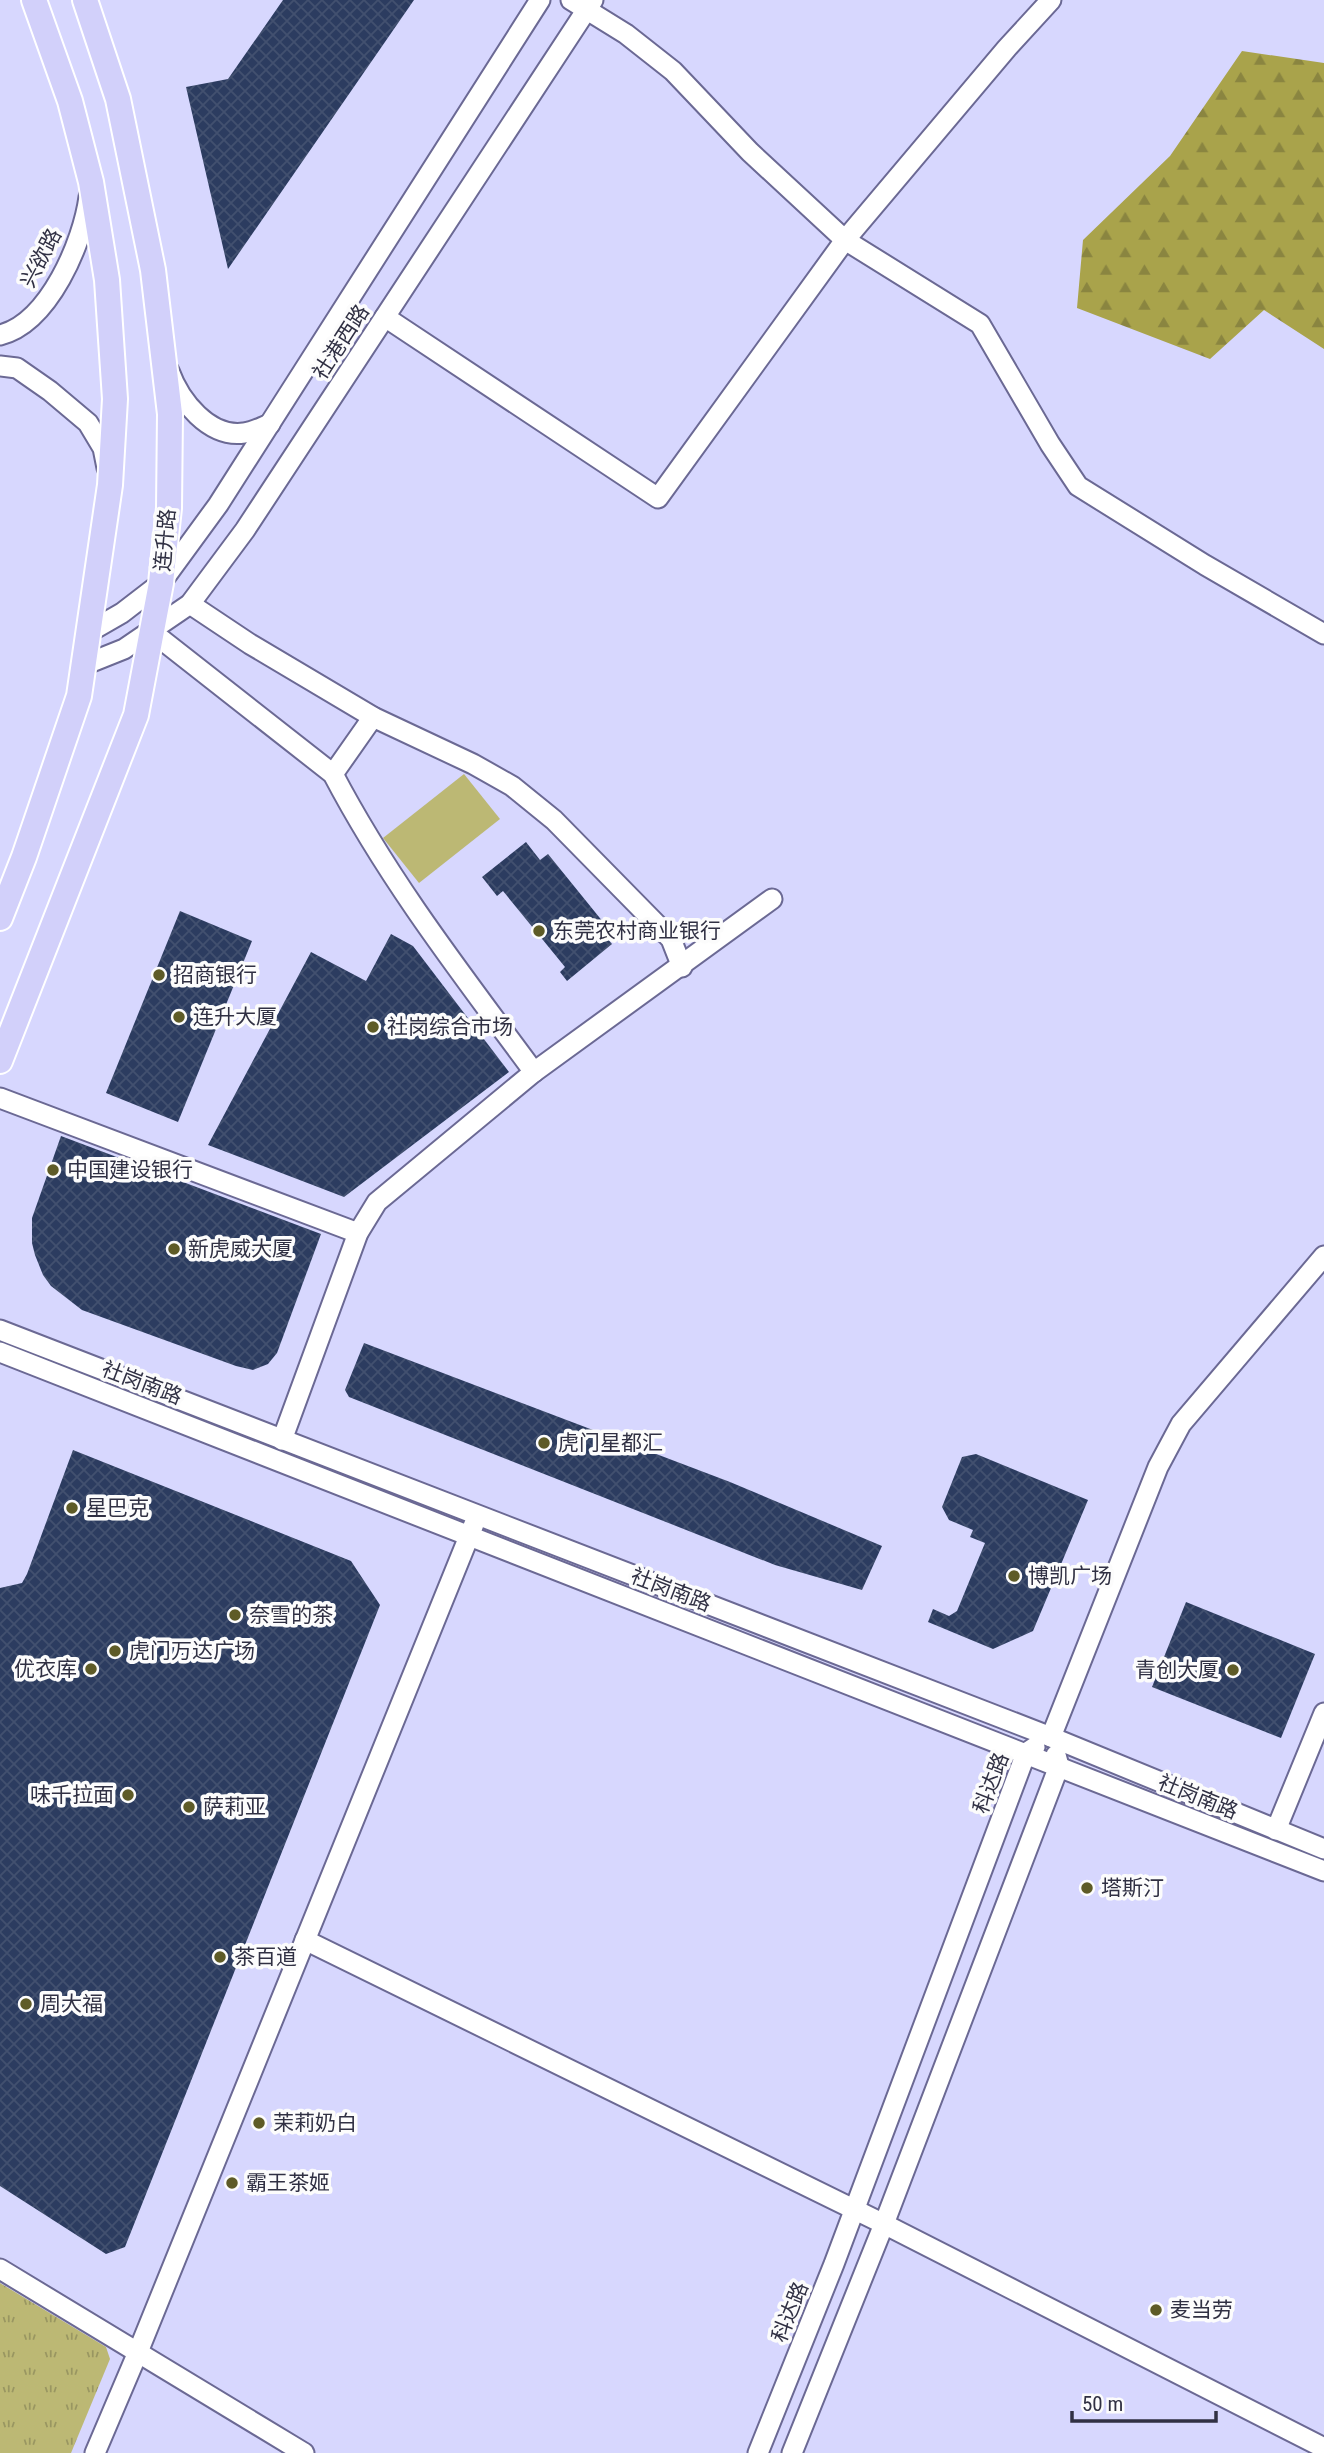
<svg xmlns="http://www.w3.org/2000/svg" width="1324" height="2453" viewBox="0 0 1324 2453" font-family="'Roboto Condensed','Noto Sans SC',sans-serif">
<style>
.grass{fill:url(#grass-tufts)}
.forest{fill:url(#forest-firs)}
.green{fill:#bcb874}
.building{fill:url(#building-cross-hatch)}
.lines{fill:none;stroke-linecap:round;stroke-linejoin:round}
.minor-casing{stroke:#6b6994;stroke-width:23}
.major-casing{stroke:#fff;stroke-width:28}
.minor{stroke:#fff;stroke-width:19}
.major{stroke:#d2d0fa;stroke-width:24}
.poi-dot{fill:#5e5b27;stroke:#fcfcfc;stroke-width:2.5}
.labels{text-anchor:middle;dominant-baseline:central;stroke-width:7;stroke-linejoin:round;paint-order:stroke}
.street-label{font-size:21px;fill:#303043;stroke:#fcfcfc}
.poi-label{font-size:21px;fill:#303043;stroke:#fcfcfc;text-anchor:start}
</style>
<defs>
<pattern id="grass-tufts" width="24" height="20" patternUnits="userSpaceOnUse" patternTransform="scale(1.75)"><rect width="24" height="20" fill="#bcb874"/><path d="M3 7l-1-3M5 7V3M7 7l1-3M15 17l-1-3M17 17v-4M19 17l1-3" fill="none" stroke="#999661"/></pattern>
<pattern id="forest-firs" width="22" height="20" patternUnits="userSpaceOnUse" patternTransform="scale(1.75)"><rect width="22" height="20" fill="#a9a34b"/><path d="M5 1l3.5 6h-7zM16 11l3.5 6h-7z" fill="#8a8540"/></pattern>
<pattern id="building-cross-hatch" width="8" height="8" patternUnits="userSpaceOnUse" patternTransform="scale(1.75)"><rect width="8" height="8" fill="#2c3c60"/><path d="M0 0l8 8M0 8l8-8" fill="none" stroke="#42506f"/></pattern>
</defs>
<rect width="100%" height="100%" fill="#d7d7fe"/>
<!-- grass -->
<polygon class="grass" points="0,2283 106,2347 110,2359 71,2453 0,2453"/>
<!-- forest -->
<polygon class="forest" points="1242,51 1324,63 1324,349 1264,310 1210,359 1077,308 1083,240 1170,156"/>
<!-- green -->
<polygon class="green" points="464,774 500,819 419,883 383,838"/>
<!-- building -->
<g class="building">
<polygon points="283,0 414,0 228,269 186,87 228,79"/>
<polygon points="526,842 540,860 548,854 612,933 606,937 612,944 567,981 560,972 565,967 503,891 497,896 482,877"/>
<polygon points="180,911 252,941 178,1122 106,1093"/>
<polygon points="391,934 413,946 509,1072 344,1197 208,1145 311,952 366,981"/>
<polygon points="61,1136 321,1234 277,1353 268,1364 253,1370 236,1366 82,1310 51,1286 43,1275 35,1255 32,1243 32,1218"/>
<polygon points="364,1343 730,1482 882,1546 862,1590 775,1565 349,1397 345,1390"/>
<polygon points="73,1450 351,1561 380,1605 125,2247 106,2254 0,2186 0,1588 22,1583 27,1574"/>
<polygon points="976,1454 1088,1500 1033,1631 993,1649 928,1622 933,1609 949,1616 957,1611 985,1543 970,1537 973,1530 949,1520 942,1507 962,1457"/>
<polygon points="1186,1602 1315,1654 1281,1738 1152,1687"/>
</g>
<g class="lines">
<!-- minor casing -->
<g class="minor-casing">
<g id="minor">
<polyline points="571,0 626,34 673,71 750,152 845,240 980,324 1050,444 1078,486 1205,565 1324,634"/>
<polyline points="385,317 658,498 845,240 1007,48 1051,0"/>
<path d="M0,335C49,323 83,242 89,197"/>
<polyline points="0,366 17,368 50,391 88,423 103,448 107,468"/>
<path d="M169,371C180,401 209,438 244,433C253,432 262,427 270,424"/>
<polyline points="190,604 250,644 373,717 473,764 512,786 554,820 671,939 682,967"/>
<polyline points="89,632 122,613 161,583 218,505 540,0"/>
<path d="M152,632L333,774C389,881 463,976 534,1072"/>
<polyline points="84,665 124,649 190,604 245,530 593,0"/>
<polyline points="333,774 373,717"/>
<polyline points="0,1098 358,1233"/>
<polyline points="0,1330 1051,1737 1324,1849"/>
<polyline points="0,1352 1324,1871"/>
<polyline points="282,1440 358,1233 377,1202 534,1072 772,899"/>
<polyline points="1051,1737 1158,1467 1181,1424 1324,1256"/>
<polyline points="1276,1830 1324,1713"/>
<polyline points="305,1940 884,2224 1324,2448"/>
<polyline points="0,2269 304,2453"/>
<polyline points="95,2453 138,2352 474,1524"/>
<polyline points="758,2453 834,2264 1026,1753 1035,1747"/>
<polyline points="792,2453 884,2224 1059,1766 1056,1755"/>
</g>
</g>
<!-- major casing -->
<g class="major-casing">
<g id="major">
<polyline points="0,918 24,857 79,696 110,485 115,399 107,280 91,182 70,101 34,0"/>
<polyline points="0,1061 136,715 161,583 169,508 170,414 153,270 118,99 85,0"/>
</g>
</g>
<!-- minor -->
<use href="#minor" class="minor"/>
<!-- major -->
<use href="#major" class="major"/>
</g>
<!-- markers -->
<g class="poi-dot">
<circle cx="539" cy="931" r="7"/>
<circle cx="159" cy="975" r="7"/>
<circle cx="179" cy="1017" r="7"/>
<circle cx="373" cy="1027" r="7"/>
<circle cx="53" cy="1170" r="7"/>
<circle cx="174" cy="1249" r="7"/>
<circle cx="544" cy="1443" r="7"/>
<circle cx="72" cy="1508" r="7"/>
<circle cx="1014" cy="1576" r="7"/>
<circle cx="235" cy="1615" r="7"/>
<circle cx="115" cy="1651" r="7"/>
<circle cx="91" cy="1669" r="7"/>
<circle cx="1233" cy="1670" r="7"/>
<circle cx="128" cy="1795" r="7"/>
<circle cx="189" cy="1807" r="7"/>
<circle cx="1087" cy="1888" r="7"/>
<circle cx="220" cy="1957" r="7"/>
<circle cx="26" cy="2004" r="7"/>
<circle cx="259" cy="2123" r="7"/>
<circle cx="232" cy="2183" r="7"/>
<circle cx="1156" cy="2310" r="7"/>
</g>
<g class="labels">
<!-- street labels -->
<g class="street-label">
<text transform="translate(41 258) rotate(-62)">兴欲路</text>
<text transform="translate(341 342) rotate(-57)">社港西路</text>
<text transform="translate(165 540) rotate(-85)">连升路</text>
<text transform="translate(142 1383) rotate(21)">社岗南路</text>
<text transform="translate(671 1590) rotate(21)">社岗南路</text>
<text transform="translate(991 1783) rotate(-69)">科达路</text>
<text transform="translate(1198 1797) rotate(22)">社岗南路</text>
<text transform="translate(790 2312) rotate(-68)">科达路</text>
</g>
<!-- poi labels -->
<g class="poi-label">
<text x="553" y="931">东莞农村商业银行</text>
<text x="173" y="975">招商银行</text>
<text x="193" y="1017">连升大厦</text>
<text x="387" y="1027">社岗综合市场</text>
<text x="67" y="1170">中国建设银行</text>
<text x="188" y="1249">新虎威大厦</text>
<text x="558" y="1443">虎门星都汇</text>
<text x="86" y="1508">星巴克</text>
<text x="1028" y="1576">博凯广场</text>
<text x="249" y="1615">奈雪的茶</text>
<text x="129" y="1651">虎门万达广场</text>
<text x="77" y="1669" text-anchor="end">优衣库</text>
<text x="1219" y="1670" text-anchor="end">青创大厦</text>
<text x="114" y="1795" text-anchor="end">味千拉面</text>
<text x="203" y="1807">萨莉亚</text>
<text x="1101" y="1888">塔斯汀</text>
<text x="234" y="1957">茶百道</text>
<text x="40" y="2004">周大福</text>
<text x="273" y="2123">茉莉奶白</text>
<text x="246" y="2183">霸王茶姬</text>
<text x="1170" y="2310">麦当劳</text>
</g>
</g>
<!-- scale -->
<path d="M1072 2411v10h144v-10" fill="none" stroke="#303043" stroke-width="3.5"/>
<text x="1082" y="2411" font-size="21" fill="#303043" stroke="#fcfcfc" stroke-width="5" paint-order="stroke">50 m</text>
</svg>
